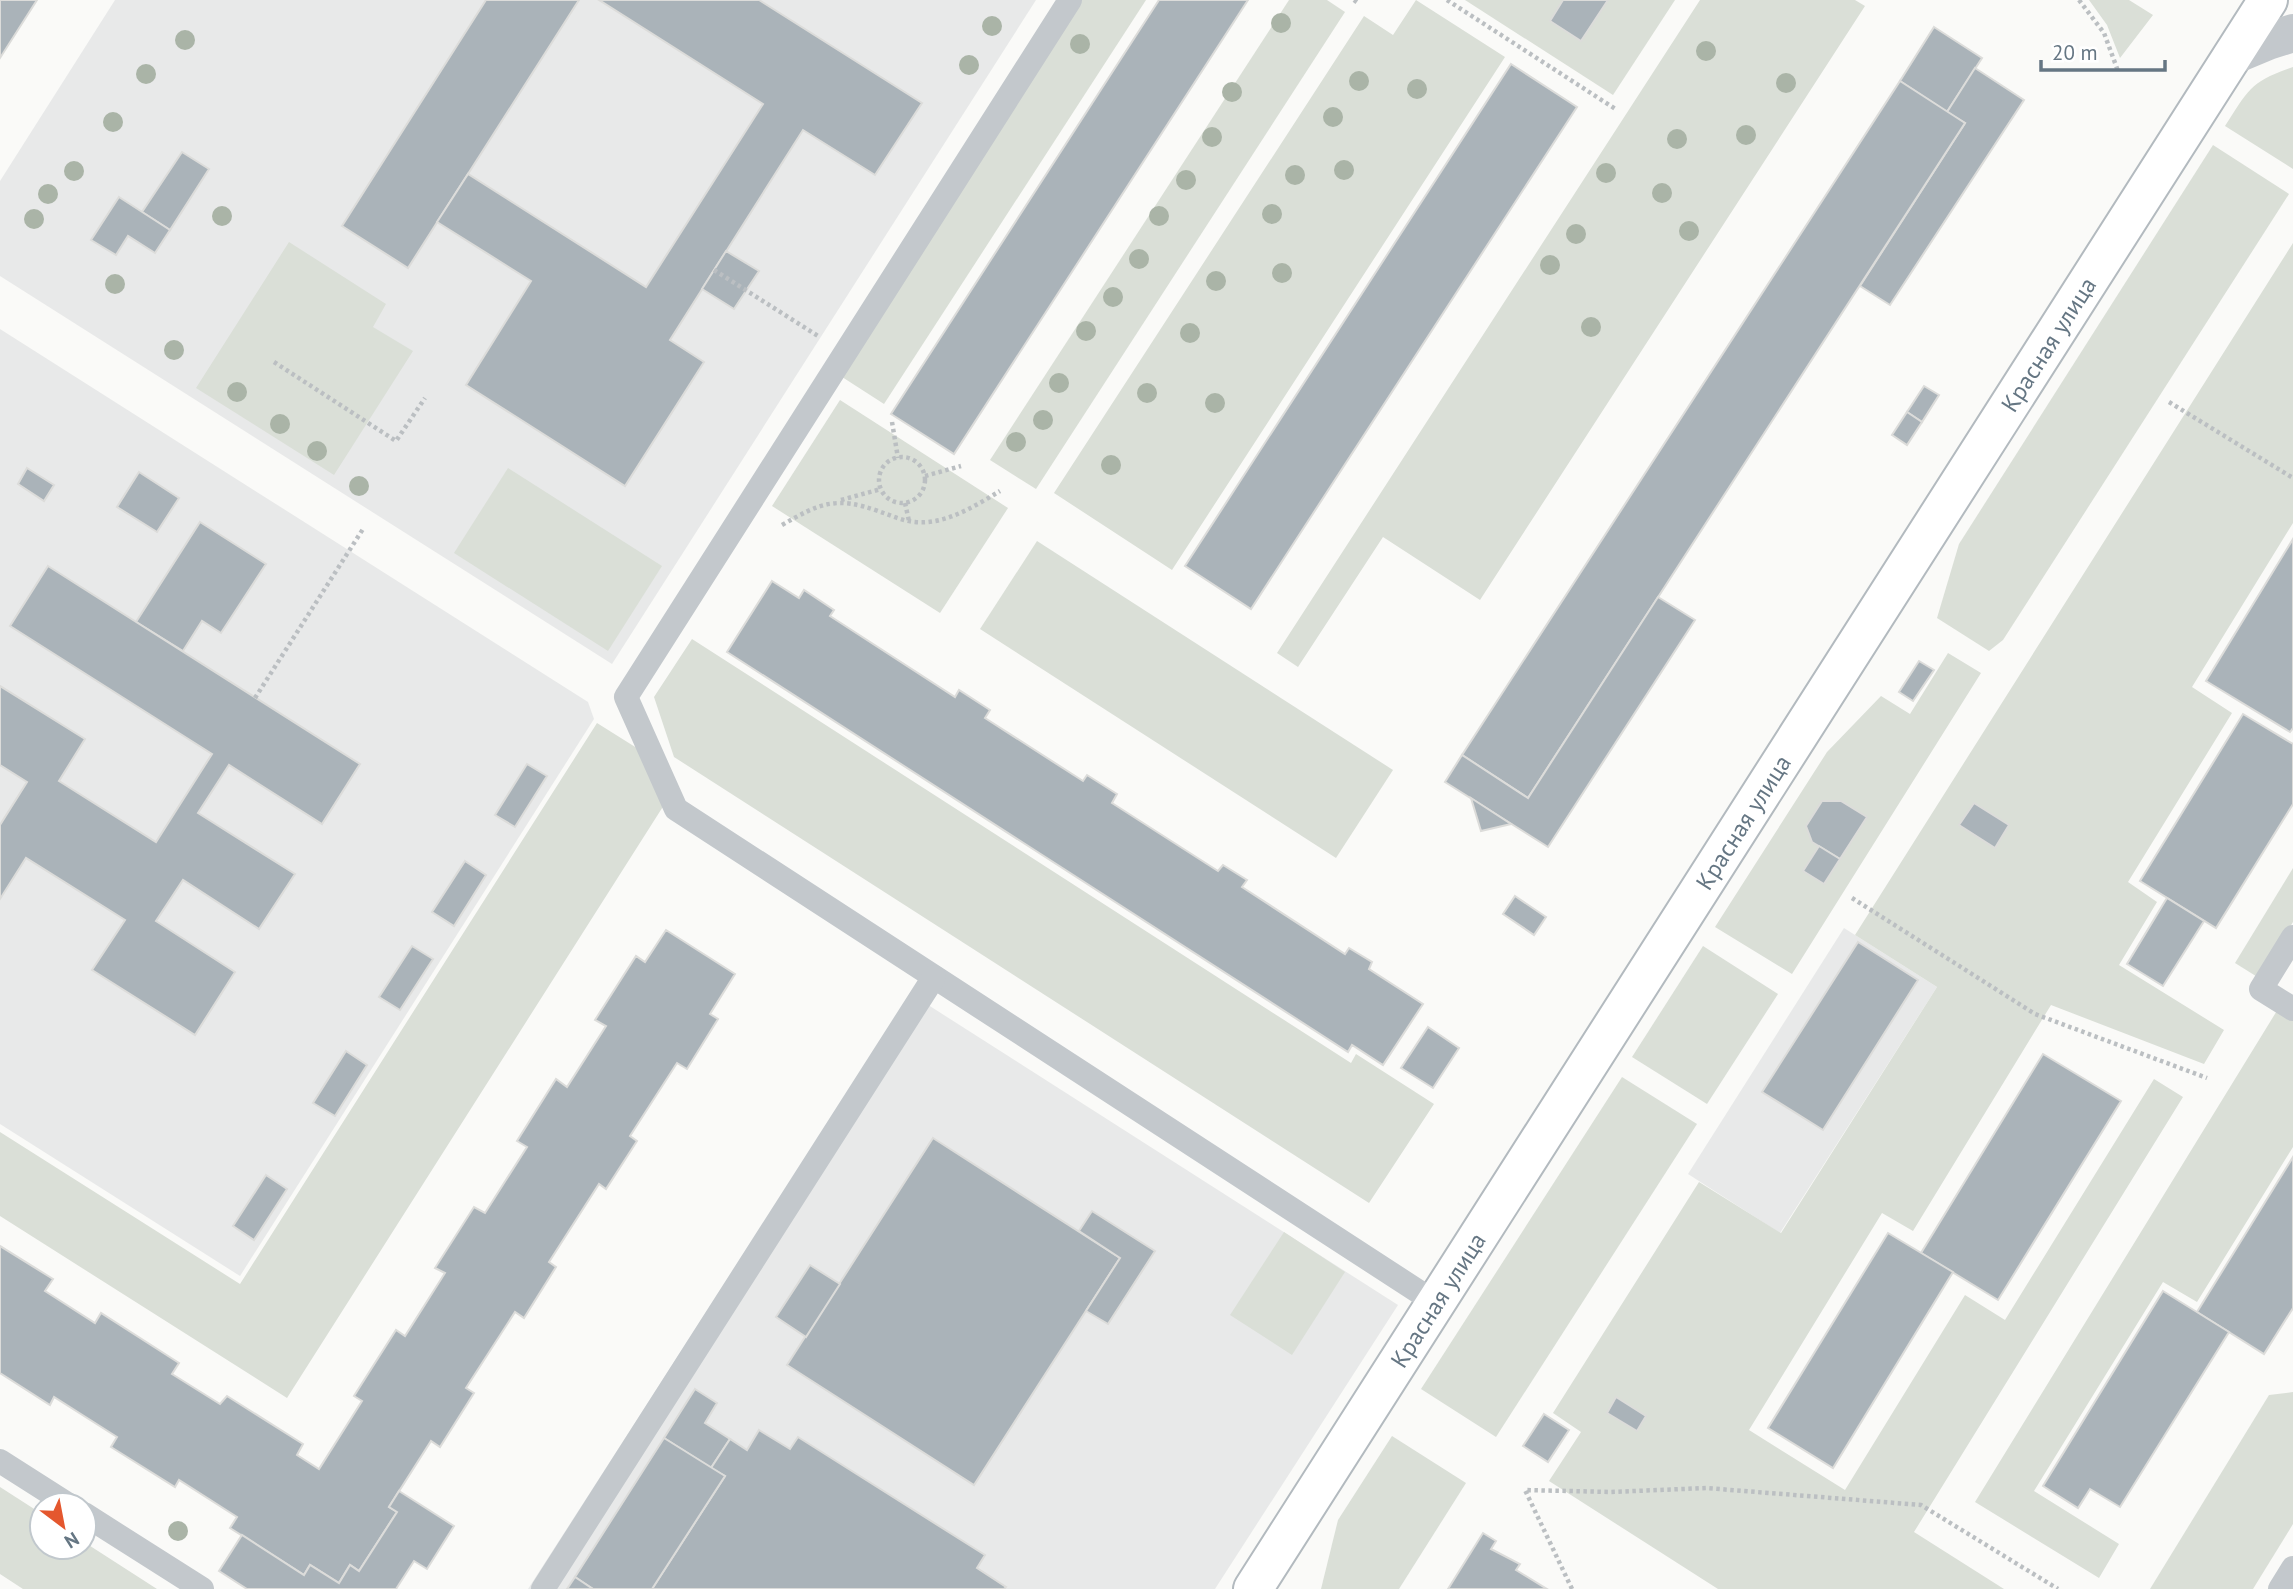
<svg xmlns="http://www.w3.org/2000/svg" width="2293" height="1589" viewBox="0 0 2293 1589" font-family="'PT Sans',sans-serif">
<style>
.built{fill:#e8e9e9}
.green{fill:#dadfd7}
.building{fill:#aab3b9;stroke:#dcdcda;stroke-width:2}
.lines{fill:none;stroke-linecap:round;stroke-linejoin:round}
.secondary-casing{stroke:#b3babf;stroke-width:42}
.path{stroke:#bbbfc2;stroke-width:4.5;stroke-dasharray:3.5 3.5;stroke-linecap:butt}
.lane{stroke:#c3c8cc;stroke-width:24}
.street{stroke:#c3c8cc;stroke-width:38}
.secondary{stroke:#fff;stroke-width:38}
.tree{fill:#aab4a7}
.labels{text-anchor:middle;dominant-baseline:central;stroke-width:7;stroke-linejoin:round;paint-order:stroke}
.street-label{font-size:24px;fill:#657683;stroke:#fff}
</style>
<rect width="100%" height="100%" fill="#fafaf8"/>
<!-- built -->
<g class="built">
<polygon points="115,0 1036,0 612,664 0,276 0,181"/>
<polygon points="0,329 588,702 594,719 240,1276 0,1124"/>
<polygon points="1844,928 1937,987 1780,1233 1688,1174"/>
<polygon points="911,994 1398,1305 1215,1589 528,1589"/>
</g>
<!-- green -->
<g class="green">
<polygon points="1082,0 1146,0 884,404 839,375"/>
<polygon points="1289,0 1327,0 1345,12 1036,489 990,460"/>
<polygon points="1416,0 1505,57 1172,570 1054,493 1364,16 1393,35"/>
<polygon points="1465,0 1675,0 1613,95"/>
<polygon points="1700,0 1855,0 1865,6 1480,600 1383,537 1298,667 1277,653"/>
<polygon points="2089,0 2129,0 2153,15 2120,58 2107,25"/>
<path d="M2293,67V169L2225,126C2249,89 2250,82 2293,67Z"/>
<polygon points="2213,145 2289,194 2003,640 1989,651 1937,618 1959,544"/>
<polygon points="289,242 386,304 373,327 413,351 334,475 196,388"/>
<polygon points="2293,243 2293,523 2192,687 2232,713 2128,882 2157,902 2119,965 2224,1030 2204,1064 2051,1005 1913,1231 1882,1213 1749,1430 1845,1490 1965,1295 2005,1320 2154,1079 2183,1097 1914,1532 2004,1589 1718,1589 1549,1481 1581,1432 1553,1413 1699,1182 1781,1233 1937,987 1855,935"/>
<polygon points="840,400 1008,508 940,613 772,506"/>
<polygon points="508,468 662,566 608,651 454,553"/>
<polygon points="1037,541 1393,770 1336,858 980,629"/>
<polygon points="692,639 1351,1063 1356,1054 1434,1104 1369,1203 674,757 654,697"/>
<polygon points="1948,653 1981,673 1792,974 1715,927 1827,752 1881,696 1910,714"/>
<polygon points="597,723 640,750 664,805 287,1398 0,1216 0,1132 240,1284"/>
<polygon points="2293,868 2293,922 2259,978 2235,963"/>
<polygon points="1703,946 1778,994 1707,1104 1632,1057"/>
<polygon points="2278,1009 2293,1018 2293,1147 2197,1302 2163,1282 2034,1491 2119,1544 2099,1578 1975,1502"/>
<polygon points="1622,1077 1697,1124 1496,1437 1421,1389"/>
<polygon points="1284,1232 1345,1272 1292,1355 1230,1315"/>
<polygon points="2293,1392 2293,1524 2253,1589 2150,1589 2269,1395"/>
<polygon points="1392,1436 1466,1483 1399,1589 1321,1589 1338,1520"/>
<polygon points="0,1487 42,1514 42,1547 84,1547 84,1542 157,1589 23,1589 0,1574"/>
</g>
<!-- building -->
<g class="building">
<polygon points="0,0 37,0 0,58"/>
<polygon points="486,0 579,0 408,268 342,226"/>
<polygon points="599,0 759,0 922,103 875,175 803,130 670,340 704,362 625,486 466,385 531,281 437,222 468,174 646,287 763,104"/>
<polygon points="1159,0 1248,0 954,454 891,414"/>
<polygon points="1563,0 1608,0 1581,41 1550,21"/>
<polygon points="1934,27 1982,58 1947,112 1900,81"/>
<polygon points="1511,64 1577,107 1251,609 1185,566"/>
<polygon points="1975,68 2024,100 1890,305 1860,286 1965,123 1947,112"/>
<polygon points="1900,81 1965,123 1528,798 1462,755"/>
<polygon points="182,152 209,169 170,230 142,212"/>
<polygon points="119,197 170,230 155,253 128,236 116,255 91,240"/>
<polygon points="726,251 759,271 734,309 702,289"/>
<polygon points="1924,386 1939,395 1922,422 1907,412"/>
<polygon points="1907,412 1922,422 1907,445 1892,435"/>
<polygon points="27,468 54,485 44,501 18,484"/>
<polygon points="139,472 179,498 157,532 117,507"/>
<polygon points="200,522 266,564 221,633 202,621 183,651 136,622"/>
<polygon points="2293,539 2293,728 2290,732 2206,681"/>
<polygon points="48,566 360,764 322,824 229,765 198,813 295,874 259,929 183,880 156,921 235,972 195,1035 92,970 125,920 26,858 0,899 0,825 27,782 0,765 0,686 85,739 59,781 156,842 212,754 10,626"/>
<polygon points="772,581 799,598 804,590 834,610 830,616 955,697 959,690 990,710 985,718 1083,781 1087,775 1117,794 1112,803 1218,871 1223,865 1247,880 1242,887 1345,954 1349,948 1372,962 1369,969 1423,1004 1383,1065 1352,1045 1348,1052 727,652"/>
<polygon points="1658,597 1695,620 1548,847 1445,782 1462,755 1528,798"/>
<polygon points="1919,661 1934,670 1913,701 1899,692"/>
<polygon points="2243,714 2293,744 2293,804 2216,928 2140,881"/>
<polygon points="527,764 547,776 515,827 495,815"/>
<polygon points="1471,798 1511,824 1481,831"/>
<polygon points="1822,801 1841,801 1867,817 1840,859 1812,842 1806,826"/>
<polygon points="1974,803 2009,825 1995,848 1959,825"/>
<polygon points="1819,846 1840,859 1824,884 1803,871"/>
<polygon points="465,861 486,875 454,926 432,912"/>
<polygon points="1515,896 1546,917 1534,935 1503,914"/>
<polygon points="2167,898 2204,921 2163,986 2127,964"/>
<polygon points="666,930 735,974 710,1014 718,1019 687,1069 677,1063 630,1136 637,1141 606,1189 599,1184 549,1262 556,1267 524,1318 515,1312 466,1388 474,1393 440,1447 431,1441 389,1507 397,1512 359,1571 350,1565 339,1583 310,1565 304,1575 230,1528 237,1517 179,1480 175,1487 111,1447 117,1437 54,1397 50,1405 0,1373 0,1246 53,1279 45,1291 95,1323 101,1313 179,1363 172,1374 220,1404 227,1396 303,1444 297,1455 319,1469 362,1401 354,1396 396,1330 405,1336 445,1273 435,1268 474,1207 485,1213 527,1147 517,1141 556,1079 567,1087 606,1026 595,1020 636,956 645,962"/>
<polygon points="1858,942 1918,980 1823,1130 1762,1092"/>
<polygon points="412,946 433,959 400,1010 379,997"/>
<polygon points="1428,1027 1459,1048 1433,1088 1401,1068"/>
<polygon points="346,1051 367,1065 335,1116 313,1103"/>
<polygon points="2043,1054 2121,1101 1998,1300 1921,1253"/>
<polygon points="933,1138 1120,1258 974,1485 787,1365"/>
<polygon points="2293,1157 2293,1308 2264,1354 2197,1312"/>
<polygon points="266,1175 287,1189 254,1240 233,1226"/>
<polygon points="1092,1211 1155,1251 1108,1324 1086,1311 1120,1258 1079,1231"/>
<polygon points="1888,1233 1953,1272 1833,1468 1768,1428"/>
<polygon points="810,1265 840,1284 806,1337 776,1317"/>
<polygon points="2163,1291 2229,1332 2120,1507 2090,1489 2078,1508 2043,1486"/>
<polygon points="695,1389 717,1403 705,1423 730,1439 711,1468 664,1438"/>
<polygon points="1616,1397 1646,1416 1637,1431 1607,1413"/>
<polygon points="1544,1414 1569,1430 1548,1462 1523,1446"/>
<polygon points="759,1430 790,1449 798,1437 985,1555 977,1568 1006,1587 1004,1589 652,1589 725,1476 711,1468 730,1439 747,1450"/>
<polygon points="664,1438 725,1476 652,1589 593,1589 575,1577"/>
<polygon points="399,1491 454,1526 427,1569 414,1561 396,1589 247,1589 219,1571 242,1535 304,1575 310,1565 339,1583 350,1565 359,1571 397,1512 389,1507"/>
<polygon points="1483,1533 1496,1541 1491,1549 1520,1564 1516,1570 1547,1589 1448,1589"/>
<polygon points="575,1577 593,1589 567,1589"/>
</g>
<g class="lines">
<!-- secondary casing -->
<g class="secondary-casing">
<g id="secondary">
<path id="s1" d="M1253,1589L2268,0"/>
</g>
</g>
<!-- path -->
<g class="path">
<polyline points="1354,0 1358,3"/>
<polyline points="1447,0 1617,110"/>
<polyline points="2079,0 2104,33 2118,71"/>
<polyline points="714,270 818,336"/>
<polyline points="274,362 396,441 425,398"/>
<polyline points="2169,402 2293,478"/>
<polyline points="892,422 898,458"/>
<circle cx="902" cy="480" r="23"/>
<polyline points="925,476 961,466"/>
<polyline points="841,500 881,489"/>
<polyline points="905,503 909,521"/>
<path d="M782,525C820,503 836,496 878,511C890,515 902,521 915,522C945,525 975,506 1000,491"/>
<polyline points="255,698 363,529"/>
<polyline points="1852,898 2035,1014 2207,1078"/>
<polyline points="1572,1589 1525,1490 1611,1492 1706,1488 1921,1505 2058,1589"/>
</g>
<!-- lane -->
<g class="lane">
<polyline points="1070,0 626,697 676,809 1436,1303"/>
<polyline points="2293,937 2261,989 2293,1009"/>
<polyline points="0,1461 69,1505"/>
<polyline points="84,1514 202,1589"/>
<polyline points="543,1589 934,977"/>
<polyline points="2280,1589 2293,1568"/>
</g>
<!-- street -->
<polyline class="street" points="2232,56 2268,41 2293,33"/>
<!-- secondary -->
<use href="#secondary" class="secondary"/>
</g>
<!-- trees -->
<g class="tree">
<circle cx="1281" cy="23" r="10"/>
<circle cx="992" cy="26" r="10"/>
<circle cx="185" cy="40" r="10"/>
<circle cx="1080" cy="44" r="10"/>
<circle cx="1706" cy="51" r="10"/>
<circle cx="969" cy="65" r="10"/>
<circle cx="146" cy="74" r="10"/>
<circle cx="1359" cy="81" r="10"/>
<circle cx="1786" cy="83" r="10"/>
<circle cx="1417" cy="89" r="10"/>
<circle cx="1232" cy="92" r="10"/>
<circle cx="1333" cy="117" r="10"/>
<circle cx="113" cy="122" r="10"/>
<circle cx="1746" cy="135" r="10"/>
<circle cx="1212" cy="137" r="10"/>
<circle cx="1677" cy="139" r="10"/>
<circle cx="1344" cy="170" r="10"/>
<circle cx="74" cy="171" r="10"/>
<circle cx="1606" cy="173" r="10"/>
<circle cx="1295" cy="175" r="10"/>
<circle cx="1186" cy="180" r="10"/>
<circle cx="1662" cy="193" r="10"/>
<circle cx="48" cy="194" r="10"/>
<circle cx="1272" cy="214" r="10"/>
<circle cx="222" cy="216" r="10"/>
<circle cx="1159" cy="216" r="10"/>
<circle cx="34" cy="219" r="10"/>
<circle cx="1689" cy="231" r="10"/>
<circle cx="1576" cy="234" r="10"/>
<circle cx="1139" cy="259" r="10"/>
<circle cx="1550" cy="265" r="10"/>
<circle cx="1282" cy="273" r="10"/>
<circle cx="1216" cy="281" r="10"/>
<circle cx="115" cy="284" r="10"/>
<circle cx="1113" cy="297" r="10"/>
<circle cx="1591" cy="327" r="10"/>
<circle cx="1086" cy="331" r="10"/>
<circle cx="1190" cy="333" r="10"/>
<circle cx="174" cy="350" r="10"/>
<circle cx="1059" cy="383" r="10"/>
<circle cx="237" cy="392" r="10"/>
<circle cx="1147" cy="393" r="10"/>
<circle cx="1215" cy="403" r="10"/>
<circle cx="1043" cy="420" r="10"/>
<circle cx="280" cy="424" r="10"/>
<circle cx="1016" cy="442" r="10"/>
<circle cx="317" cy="451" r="10"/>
<circle cx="1111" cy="465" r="10"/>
<circle cx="359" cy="486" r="10"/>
<circle cx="178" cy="1531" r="10"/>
</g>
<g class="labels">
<!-- street labels -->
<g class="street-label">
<text stroke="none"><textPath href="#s1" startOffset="1477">Красная улица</textPath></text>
<text stroke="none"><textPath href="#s1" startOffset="910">Красная улица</textPath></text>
<text stroke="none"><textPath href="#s1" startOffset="343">Красная улица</textPath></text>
</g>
</g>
<!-- north arrow -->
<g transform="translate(63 1526) rotate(148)"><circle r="33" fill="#ffffff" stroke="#c1c8cd" stroke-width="2"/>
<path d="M0-5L12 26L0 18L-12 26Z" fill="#e4572e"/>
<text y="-10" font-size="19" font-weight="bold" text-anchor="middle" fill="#657683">N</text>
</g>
<!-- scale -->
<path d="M2041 60v10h124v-10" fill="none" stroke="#657683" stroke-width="3.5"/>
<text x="2052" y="60" font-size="21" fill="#657683" stroke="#ffffff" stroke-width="5" paint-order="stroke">20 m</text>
</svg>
